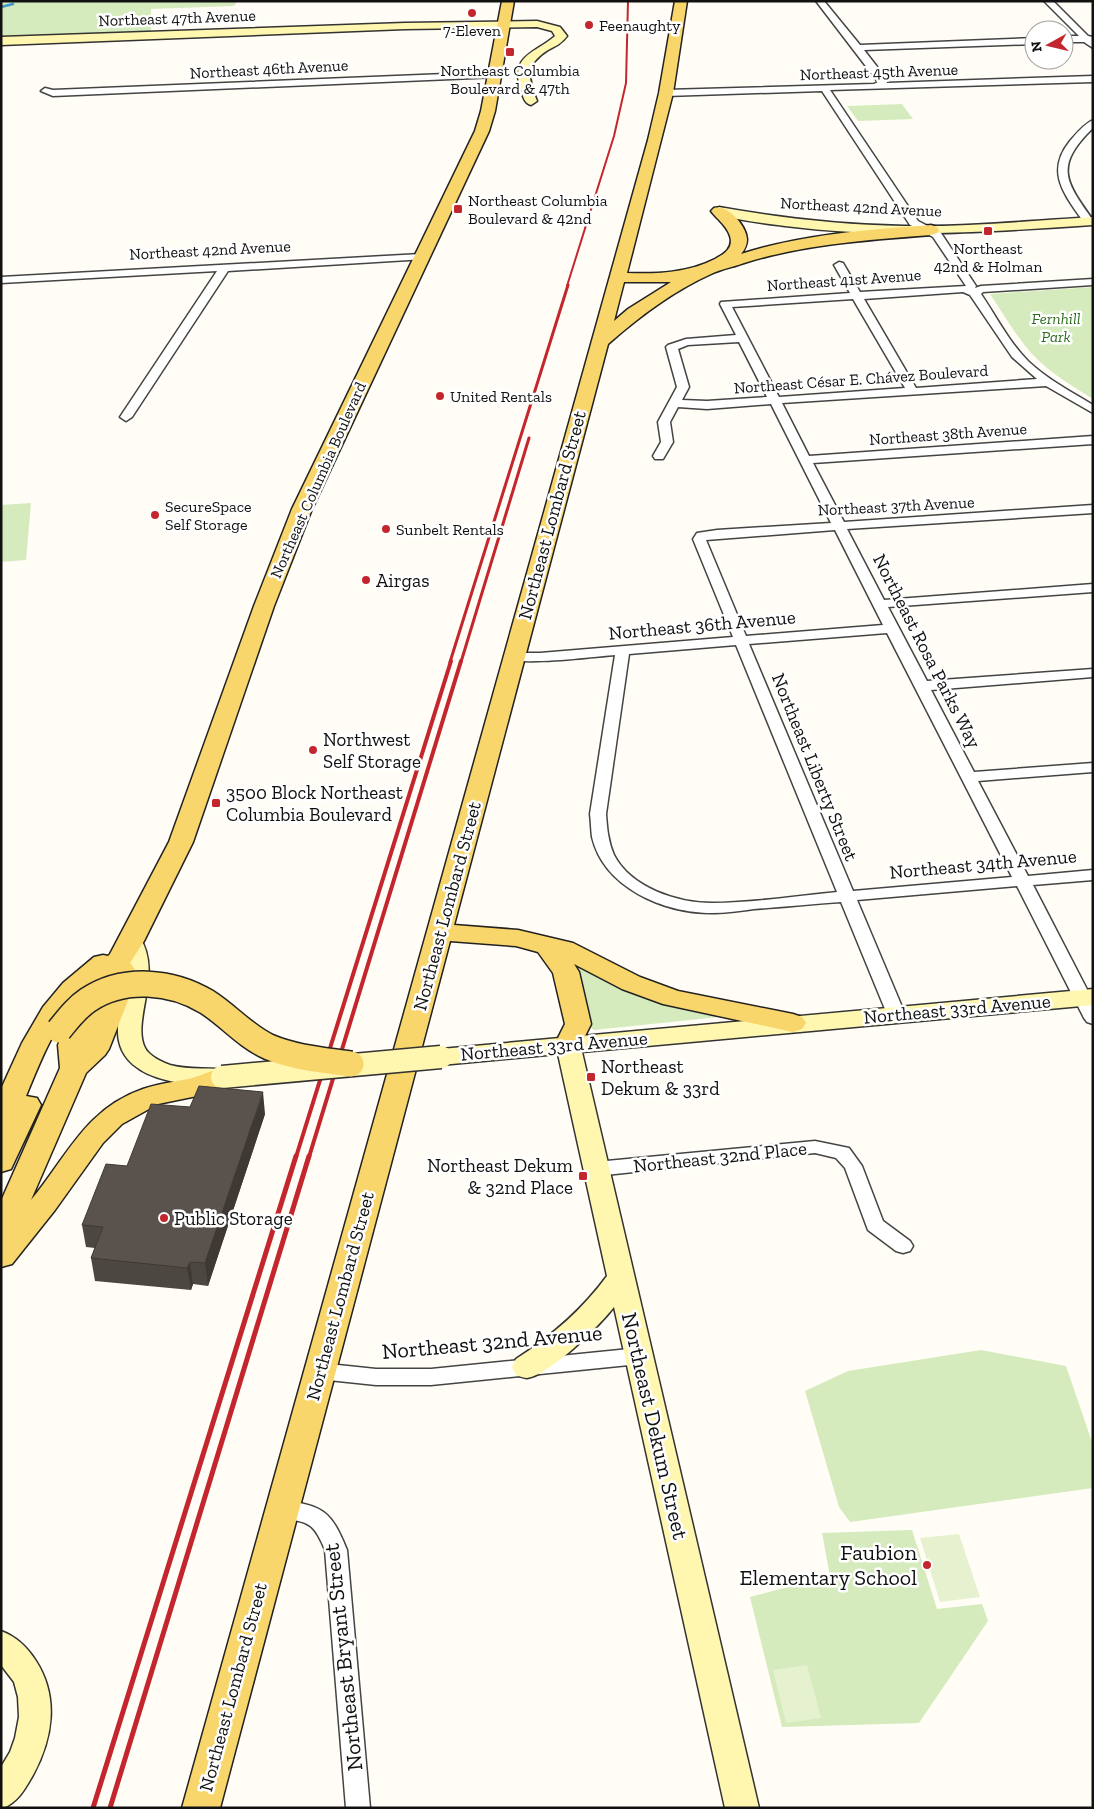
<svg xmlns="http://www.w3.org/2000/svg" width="1094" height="1809" viewBox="0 0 1094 1809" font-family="'Zilla Slab',serif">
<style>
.green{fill:#d5ebbd}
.pitch{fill:#e6f2cf}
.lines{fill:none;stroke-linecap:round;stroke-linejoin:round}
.stream{stroke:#3f96cf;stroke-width:2.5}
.street-casing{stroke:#444;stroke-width:3}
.secondary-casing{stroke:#333;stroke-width:3}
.primary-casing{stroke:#222;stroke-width:3}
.street{fill:#fff;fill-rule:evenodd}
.secondary{fill:#fff6b0;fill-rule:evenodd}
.primary{fill:#f9d66b;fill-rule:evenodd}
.rail-far3{stroke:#c4262e;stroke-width:2}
.rail-far2{stroke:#c4262e;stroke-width:3}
.rail-far1{stroke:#c4262e;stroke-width:4}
.rail{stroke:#c4262e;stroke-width:5}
.secondary-bridge-casing{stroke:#333;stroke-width:25;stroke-linecap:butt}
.primary-bridge-casing{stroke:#222;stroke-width:28;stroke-linecap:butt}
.secondary-bridge{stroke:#fff6b0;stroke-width:22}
.primary-bridge{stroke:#f9d66b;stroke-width:25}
.wall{fill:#4d4742}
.shaded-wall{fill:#3f3936}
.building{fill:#5a524d;stroke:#3f3936}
.poi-dot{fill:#c4262e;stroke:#fff;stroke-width:2}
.labels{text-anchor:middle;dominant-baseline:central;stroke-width:5;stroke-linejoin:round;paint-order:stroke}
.far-street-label{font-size:16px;fill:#111;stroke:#fff}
.far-poi-label{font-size:16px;fill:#111;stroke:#fff;text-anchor:start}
.far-park-label{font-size:16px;font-style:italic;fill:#2f6b1f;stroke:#fff}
.street-label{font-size:19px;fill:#111;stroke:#fff}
.poi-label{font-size:19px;fill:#111;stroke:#fff;text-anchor:start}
.near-street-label{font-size:22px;fill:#111;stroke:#fff}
.near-poi-label{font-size:22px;fill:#111;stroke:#fff;text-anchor:end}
</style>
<rect width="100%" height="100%" fill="#fffdf5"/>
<!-- green -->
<g class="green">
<polygon points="1,1 237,1 234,6 151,9 151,33 1,38"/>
<polygon points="902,104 913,119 858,121 847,106"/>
<path d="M1093,287V399C1074,387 1055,376 1038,360C1019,342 1005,316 990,294Z"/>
<polygon points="31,503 26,560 1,562 1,505"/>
<polygon points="562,954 718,1015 719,1017 594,1030 588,1026"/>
<polygon points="981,1350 1066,1366 1093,1445 1093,1488 850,1522 839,1507 805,1391 848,1371"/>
<polygon points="912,1530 937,1609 982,1604 988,1621 919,1723 782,1727 750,1597 830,1576 822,1533"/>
</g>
<!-- pitch -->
<g class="pitch">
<polygon points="959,1534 980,1597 940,1602 920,1538"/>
<polygon points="807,1665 821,1718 786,1723 773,1670"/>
</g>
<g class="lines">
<!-- stream -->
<polyline class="stream" points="1,7 13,4"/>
<!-- street casing -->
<g class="street-casing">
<g id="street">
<path d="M816,1H824L860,45L1034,38V44L864,50L885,77L887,83L1093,76V82L830,90L918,221L941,233L976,286L975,288L981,286L1093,279V285L983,292L981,294C996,316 1009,342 1028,361C1047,379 1070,391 1093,405V413L1046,386L782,403L809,456L1093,436V444L813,463L844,522L1093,505V513L847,529L884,600L1093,584V592L888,607L927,681L1093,669V677L931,690L974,772L1093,763V772L978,781L1028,876L1093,870V880L1033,885L1093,1001V1024L1087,1022L1084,1018L1017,886L857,900L905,1014L902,1018L896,1020L890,1018L887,1014L841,902C812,904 783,907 754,909C740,911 726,913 712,913C664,913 604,888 592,837C591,830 591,821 590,814L615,655C599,656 514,667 506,657L513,653H540L733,637L693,539L697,533L717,530L831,523L771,404L707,409L678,407L670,422L673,442L663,459H655L653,456L661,442L658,422L677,387L666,347L668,345L686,339L736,335L720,304L721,302L850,293L834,265L839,262L843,263L860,292L966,286L933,237L910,225L822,91L666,96L662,93L666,90L874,84L878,82ZM963,292L970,295L1012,357L1037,379L916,388L864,299ZM853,299L905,388L779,397L732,307ZM739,342L767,397L707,401L682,400L689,387L678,349L688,345ZM835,530L883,625L746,636L706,540ZM887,633L1012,877L853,891L749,644ZM736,645L837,892C797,896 752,903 712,903C678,903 631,888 614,855C608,841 607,828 606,814L629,654Z"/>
<polygon points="1044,1 1053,1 1088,36 1093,37 1093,48 1084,42 1064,42 1064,36 1079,36"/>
<polygon points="495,72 499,75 498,77 53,96 41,91 45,88 53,90"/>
<path d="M1093,120V128C1054,166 1065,181 1093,220V224H1085C1066,196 1044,173 1070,141C1076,134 1084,124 1093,120Z"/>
<polygon points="421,254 425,255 426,257 425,259 228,271 132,417 126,421 120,417 217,271 1,283 1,277"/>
<polygon points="815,1141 849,1148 862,1166 883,1221 910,1241 913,1246 910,1251 903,1253 896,1251 868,1230 845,1168 836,1158 815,1153 596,1176 589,1174 587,1169 589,1164 596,1162"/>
<polygon points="639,1348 646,1350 649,1356 646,1362 639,1364 431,1385 376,1385 319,1379 312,1377 309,1371 312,1365 319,1363 376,1369 431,1369"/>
<path d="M282,1500C324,1506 331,1511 347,1550L370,1808H346L325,1550C311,1515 304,1525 274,1515L271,1509L274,1503Z"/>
</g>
</g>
<!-- secondary casing -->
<g class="secondary-casing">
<g id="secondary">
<path d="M537,21L560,27L567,36C562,43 556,46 548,50C524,65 528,78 537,101L531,105C524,103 523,96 521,90C509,55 536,53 555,36L552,31L537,27L405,29L1,45V37L405,23Z"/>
<path d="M719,207C780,218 841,225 904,226C967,227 1030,221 1093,217V225C990,232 888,239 785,226C762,223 737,220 714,214L712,211Z"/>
<path d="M131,934L139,936C164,974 131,1020 145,1048C149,1056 162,1062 170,1065C190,1071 211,1066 231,1071L234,1077L231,1083C210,1089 186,1085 166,1080C141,1074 119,1060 118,1033C117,1016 124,999 126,983C127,968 123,955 120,941L123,936Z"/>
<path d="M1093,989V1005L582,1052L759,1808H725L614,1307C600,1325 550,1375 527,1378C524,1378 519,1376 516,1375L512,1367L516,1359C552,1336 582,1310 607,1276L558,1054L441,1065L432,1063L429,1057L432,1051L441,1049Z"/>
<path d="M1,1631C17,1637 27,1647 36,1661C59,1697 53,1738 33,1775C25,1789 18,1802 3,1808H1V1767L10,1752L15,1738L19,1717L18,1697L14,1682L1,1665Z"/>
</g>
</g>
<!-- primary casing -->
<g class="primary-casing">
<g id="primary">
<path d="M502,1H514L495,111L489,131L312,509L274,606L193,842L144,941L130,963L134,968L136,980L109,1049L105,1055L86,1073L31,1200C67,1157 85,1109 143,1089C157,1084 173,1082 188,1079C204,1076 215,1066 232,1070L236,1077L232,1084L197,1096L158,1104L122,1124L103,1143L55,1210L12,1264L1,1267V1201L60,1068L58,1045L76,1000C53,1029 40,1062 26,1096L37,1098L41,1105L11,1169L1,1172V1089L22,1043L43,1007L63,983L94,957L103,955L108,956L110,954L169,842L254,606L292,509L475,131L481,111Z"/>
<path d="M675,1H687L673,93L627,273C658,274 687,273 715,259C724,254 734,248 730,236C727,226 717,219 711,211L714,208C727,204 746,225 747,239C747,245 745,249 741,254C803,234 867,230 931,225L937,227L939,230L937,233L931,235C868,240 805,244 744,263C733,267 721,269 711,274C673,291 640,316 608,344L454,925L518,930L573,943L640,977L678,991L793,1014L802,1017L806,1023L802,1029L793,1032L663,1004L622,989L574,964L579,972L591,1024L578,1050L568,1053L558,1050L555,1044L565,1024L553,973L538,952L516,946L450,941L220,1808H182L648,140L659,93ZM624,282H671L628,309L614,321Z"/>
</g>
</g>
<!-- street -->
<use href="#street" class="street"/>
<!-- secondary -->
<use href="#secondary" class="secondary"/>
<!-- primary -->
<use href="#primary" class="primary"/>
<!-- rail-far3 -->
<polyline class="rail-far3" points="567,286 614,136 626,83 628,1"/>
<!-- rail-far2 -->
<g class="rail-far2">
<polyline points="450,662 568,285"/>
<polyline points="461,662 529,438"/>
</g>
<!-- rail-far1 -->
<g class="rail-far1">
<polyline points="296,1157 451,661"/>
<polyline points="309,1157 461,661"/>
</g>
<!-- rail -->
<g class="rail">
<polyline points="93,1808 296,1156"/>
<polyline points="110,1808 309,1156"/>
</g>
<!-- secondary-bridge casing -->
<g class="secondary-bridge-casing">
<polyline id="secondary-bridge" points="222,1077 441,1057"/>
</g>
<!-- primary-bridge casing -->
<g class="primary-bridge-casing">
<path id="primary-bridge" d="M59,1030C68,1019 76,1008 88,1000C124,976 172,981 207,1002C229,1016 245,1036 269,1047C295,1058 324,1060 351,1064"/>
</g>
<!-- secondary-bridge -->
<use href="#secondary-bridge" class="secondary-bridge"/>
<!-- primary-bridge -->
<use href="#primary-bridge" class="primary-bridge"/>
</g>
<!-- wall -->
<polygon class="wall" points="265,1114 208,1286 193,1284 191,1290 95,1281 91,1258 95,1248 86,1247 82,1225 127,1166"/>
<!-- shaded-wall -->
<g class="shaded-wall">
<polygon points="263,1092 265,1114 208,1286 205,1263"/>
<polygon points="190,1262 193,1284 191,1290 187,1268"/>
</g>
<!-- building -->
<polygon class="building" points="199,1086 263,1092 205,1263 190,1262 187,1268 91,1258 103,1227 82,1225 106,1164 127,1166 151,1104 190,1107"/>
<!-- markers -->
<g class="poi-dot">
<circle cx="472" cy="13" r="5"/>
<circle cx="589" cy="25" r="5"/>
<rect x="505" y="47" width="10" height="10" rx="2.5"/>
<rect x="453" y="204" width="10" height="10" rx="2.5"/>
<rect x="983" y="226" width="10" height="10" rx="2.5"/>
<circle cx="440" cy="396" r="5"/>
<circle cx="155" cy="515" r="5"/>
<circle cx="386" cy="529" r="5"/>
<circle cx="366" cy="580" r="5"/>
<circle cx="313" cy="750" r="5"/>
<rect x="211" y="798" width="10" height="10" rx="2.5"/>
<rect x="586" y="1072" width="10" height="10" rx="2.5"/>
<rect x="578" y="1171" width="10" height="10" rx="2.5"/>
<circle cx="164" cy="1218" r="5"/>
<circle cx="927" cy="1565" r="5"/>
</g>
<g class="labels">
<!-- far-street labels -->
<g class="far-street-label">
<text transform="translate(177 18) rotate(-2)">Northeast 47th Avenue</text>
<text transform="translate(269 69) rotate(-3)">Northeast 46th Avenue</text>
<text transform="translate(879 72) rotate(-2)">Northeast 45th Avenue</text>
<text transform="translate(861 207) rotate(3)">Northeast 42nd Avenue</text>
<text transform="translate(210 250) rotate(-3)">Northeast 42nd Avenue</text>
<text transform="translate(844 280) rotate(-4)">Northeast 41st Avenue</text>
<text transform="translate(861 379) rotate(-4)">Northeast César E. Chávez Boulevard</text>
<text transform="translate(948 434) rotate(-4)">Northeast 38th Avenue</text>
<text transform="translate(318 480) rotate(-66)">Northeast Columbia Boulevard</text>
<text transform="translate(896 506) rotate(-3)">Northeast 37th Avenue</text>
</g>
<!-- far-poi labels -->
<g class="far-poi-label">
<text x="599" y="25">Feenaughty</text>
<text x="472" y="30" text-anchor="middle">7-Eleven</text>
<text x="510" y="70" text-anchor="middle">Northeast Columbia<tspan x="510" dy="18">Boulevard &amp; 47th</tspan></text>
<text x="468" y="200">Northeast Columbia<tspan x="468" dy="18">Boulevard &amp; 42nd</tspan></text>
<text x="988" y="248" text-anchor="middle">Northeast<tspan x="988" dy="18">42nd &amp; Holman</tspan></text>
<text x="450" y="396">United Rentals</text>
<text x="165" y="506">SecureSpace<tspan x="165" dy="18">Self Storage</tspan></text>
<text x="396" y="529">Sunbelt Rentals</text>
</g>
<!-- far-park labels -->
<g class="far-park-label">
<text x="1056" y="318">Fernhill<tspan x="1056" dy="18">Park</tspan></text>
</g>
<!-- street labels -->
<g class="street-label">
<text transform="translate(552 515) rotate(-75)">Northeast Lombard Street</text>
<text transform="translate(702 625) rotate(-5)">Northeast 36th Avenue</text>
<text transform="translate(927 651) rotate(63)">Northeast Rosa Parks Way</text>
<text transform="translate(815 767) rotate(68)">Northeast Liberty Street</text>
<text transform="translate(983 864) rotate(-5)">Northeast 34th Avenue</text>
<text transform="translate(447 906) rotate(-75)">Northeast Lombard Street</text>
<text transform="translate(957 1009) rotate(-5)">Northeast 33rd Avenue</text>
<text transform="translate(554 1046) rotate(-5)">Northeast 33rd Avenue</text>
<text transform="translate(720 1157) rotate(-6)">Northeast 32nd Place</text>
<text transform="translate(340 1296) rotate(-75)">Northeast Lombard Street</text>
<text transform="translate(233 1687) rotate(-75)">Northeast Lombard Street</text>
</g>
<!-- poi labels -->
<g class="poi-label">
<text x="376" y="580">Airgas</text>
<text x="323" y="739">Northwest<tspan x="323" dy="22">Self Storage</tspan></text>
<text x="226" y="792">3500 Block Northeast<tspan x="226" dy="22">Columbia Boulevard</tspan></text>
<text x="601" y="1066">Northeast<tspan x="601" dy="22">Dekum &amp; 33rd</tspan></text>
<text x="573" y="1165" text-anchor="end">Northeast Dekum<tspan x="573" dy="22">&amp; 32nd Place</tspan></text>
<text x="174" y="1218">Public Storage</text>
</g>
<!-- near-street labels -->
<g class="near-street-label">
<text transform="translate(492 1342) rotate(-5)">Northeast 32nd Avenue</text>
<text transform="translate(655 1426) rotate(77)">Northeast Dekum Street</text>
<text transform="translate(343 1657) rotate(-96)">Northeast Bryant Street</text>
</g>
<!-- near-poi labels -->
<g class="near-poi-label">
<text x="917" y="1552">Faubion<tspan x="917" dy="25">Elementary School</tspan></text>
</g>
</g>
<!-- border -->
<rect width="1094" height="1809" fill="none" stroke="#111111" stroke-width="5"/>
<!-- north arrow -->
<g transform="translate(1049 45) rotate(262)"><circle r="24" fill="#ffffff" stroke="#a0a0a0"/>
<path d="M0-4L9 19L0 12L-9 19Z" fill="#c4262e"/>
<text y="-8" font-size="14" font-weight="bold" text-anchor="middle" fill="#111111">N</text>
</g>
</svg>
